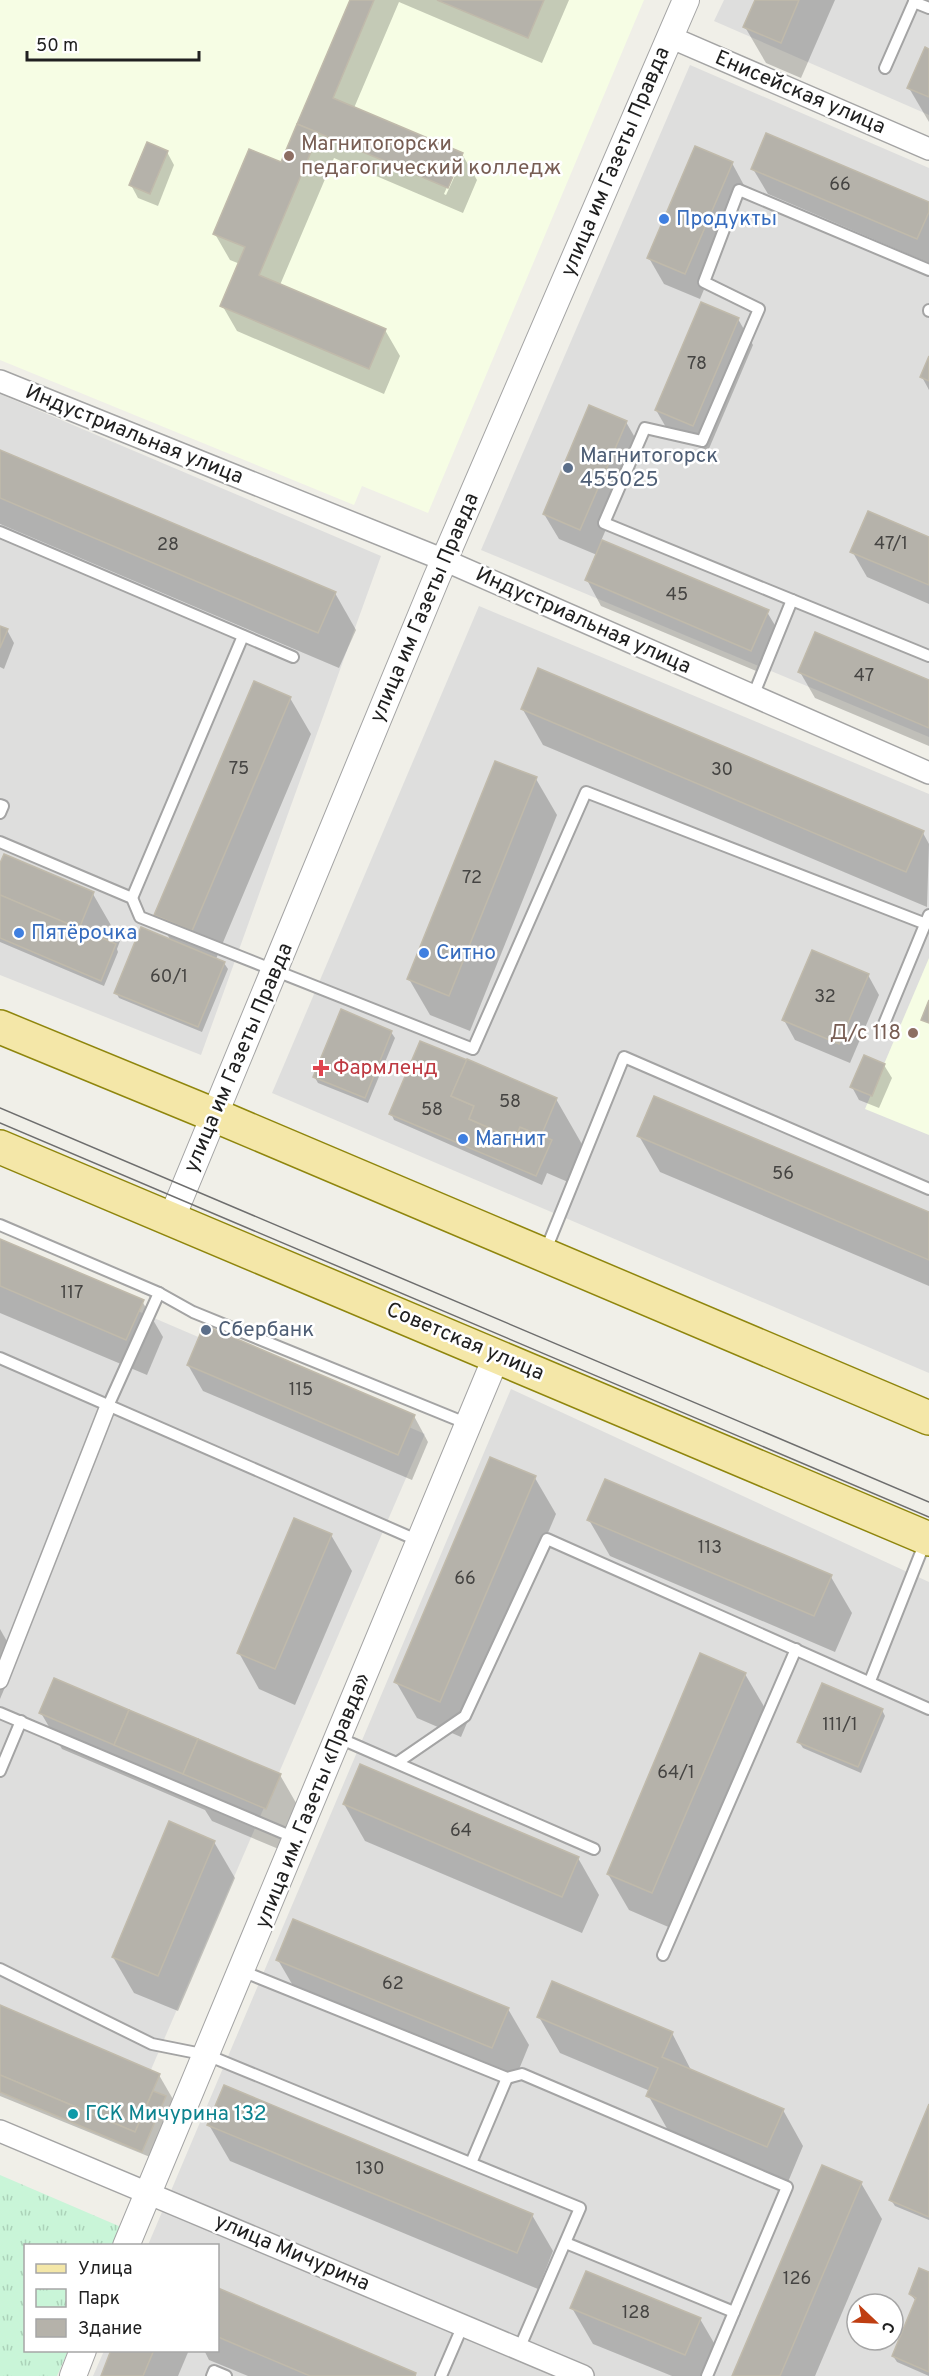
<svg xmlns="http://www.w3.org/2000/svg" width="929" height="2376" viewBox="0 0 929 2376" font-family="Overpass,sans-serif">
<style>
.residential{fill:#dededd;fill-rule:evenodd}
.education{fill:#f6fde4}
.park{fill:url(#park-tufts)}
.shadow{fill:#0003;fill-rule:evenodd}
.building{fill:#b5b2aa;stroke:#c0baab;stroke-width:1.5}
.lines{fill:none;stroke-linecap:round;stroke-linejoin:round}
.service-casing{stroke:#a4a4a4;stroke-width:14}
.pedestrian-casing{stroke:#a4a4a4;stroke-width:18}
.minor-casing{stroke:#a4a4a4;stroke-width:24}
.tertiary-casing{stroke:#a4a4a4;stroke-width:28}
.primary-casing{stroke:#8f860d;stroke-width:36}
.service{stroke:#fff;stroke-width:10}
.pedestrian{stroke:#fff;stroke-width:15}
.minor{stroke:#fff;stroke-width:21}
.tertiary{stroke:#fff;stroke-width:26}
.primary{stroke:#f4e7a8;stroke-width:33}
.tram{stroke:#6e6e6e;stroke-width:1.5}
.education-dot{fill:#8d6e63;stroke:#fff;stroke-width:2}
.shop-dot{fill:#3f7fe0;stroke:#fff;stroke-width:2}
.service-dot{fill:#5c6f8a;stroke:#fff;stroke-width:2}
.health-dot{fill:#e0444e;stroke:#fff;stroke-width:2}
.culture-dot{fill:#0f9aa8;stroke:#fff;stroke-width:2}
.labels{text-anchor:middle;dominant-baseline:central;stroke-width:5;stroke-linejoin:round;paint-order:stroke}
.number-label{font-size:18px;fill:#454442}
.street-label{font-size:21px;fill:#202020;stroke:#fff}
.education-label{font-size:21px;fill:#785e54;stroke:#fff;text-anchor:start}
.shop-label{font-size:21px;fill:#366cbe;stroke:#fff;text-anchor:start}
.service-label{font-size:21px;fill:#4e5e75;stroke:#fff;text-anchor:start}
.health-label{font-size:21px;fill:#be3a42;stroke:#fff;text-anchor:start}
.culture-label{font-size:21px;fill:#0d838f;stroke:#fff;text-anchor:start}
</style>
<defs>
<pattern id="park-tufts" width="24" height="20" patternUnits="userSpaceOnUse" patternTransform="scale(1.5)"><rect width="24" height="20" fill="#c9f5d8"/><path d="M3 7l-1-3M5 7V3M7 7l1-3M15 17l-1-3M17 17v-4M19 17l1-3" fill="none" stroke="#acd2b9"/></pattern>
</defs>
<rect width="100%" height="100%" fill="#f0efe8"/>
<!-- residential -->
<g class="residential">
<polygon points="724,0 929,0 929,115 714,21"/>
<polygon points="690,65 929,168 929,737 481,550"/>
<polygon points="0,394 381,556 201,1055 0,975"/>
<polygon points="479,606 929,794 929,1373 272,1093"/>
<polygon points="0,1252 425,1434 128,2123 0,2071"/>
<path d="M511,1389L929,1582V2376H93L104,2351L218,2350V2246L148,2245ZM857,2304H893V2340H857Z"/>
</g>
<!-- education -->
<g class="education">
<polygon points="0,0 644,0 428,513 362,486 354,505 0,360"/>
<polygon points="929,958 929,1135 865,1109"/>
</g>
<!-- park -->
<polygon class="park" points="0,2175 121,2227 113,2245 26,2246 26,2350 68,2351 57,2376 0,2376"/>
<!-- shadow -->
<g class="shadow">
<path d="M351,0H569L542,63L399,2L354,108L462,154L477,180L463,213L334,158L280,285L385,330L400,356L384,394L237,331L222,305L240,264L230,260L215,234L282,164ZM455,169H458L446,195L444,194Z"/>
<polygon points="756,0 835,0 801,78 766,63 745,27"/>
<polygon points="929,50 929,122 909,88"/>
<polygon points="167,152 174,165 158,206 138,198 131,185"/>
<polygon points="732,163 746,189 700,299 664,284 649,258"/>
<polygon points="753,169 929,204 929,263 768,194"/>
<polygon points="738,319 753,345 708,451 671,436 656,410"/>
<polygon points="929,359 929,390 922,377"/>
<polygon points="626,422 641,448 601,541 767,612 782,637 766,675 601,606 587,580 597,555 559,539 544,514"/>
<polygon points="0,451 335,593 356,630 339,668 0,524"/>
<polygon points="929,538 929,604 867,577 852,551"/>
<polygon points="0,627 7,630 14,643 4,669 0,667"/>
<polygon points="800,672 929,682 929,746 815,698"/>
<polygon points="290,698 311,734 216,959 224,963 228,969 202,1032 119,998 116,992 171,941 156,915"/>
<polygon points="522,708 923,833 929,844 927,907 543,745"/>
<polygon points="536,779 557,815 470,1031 430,1015 409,979"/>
<polygon points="0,867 93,894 120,941 117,949 118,952 104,986 0,942"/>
<polygon points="868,975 879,995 850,1063 795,1040 784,1020"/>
<polygon points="391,1032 395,1038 368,1103 318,1083 314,1076"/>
<polygon points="884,1065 892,1078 879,1108 859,1100 852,1087"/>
<polygon points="556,1099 583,1146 568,1182 547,1173 542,1185 394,1120 391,1113"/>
<polygon points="639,1136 929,1214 929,1286 660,1172"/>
<polygon points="0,1240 142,1301 163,1337 147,1375 0,1313"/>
<polygon points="188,1365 414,1416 428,1442 412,1480 203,1391"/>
<polygon points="535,1478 556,1514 461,1737 417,1718 396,1682"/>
<polygon points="589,1520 831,1577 852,1613 835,1652 610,1556"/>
<polygon points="331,1535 352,1571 295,1705 259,1689 239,1653"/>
<polygon points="0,1629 17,1659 0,1699"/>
<polygon points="745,1674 766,1710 673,1929 629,1910 608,1874"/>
<polygon points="882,1710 885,1716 861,1773 803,1748 799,1742"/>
<polygon points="41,1713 280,1775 307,1822 293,1855 212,1821 205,1810 62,1749"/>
<polygon points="344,1804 578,1858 599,1895 582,1933 365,1841"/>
<polygon points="214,1842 235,1878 178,2011 134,1993 113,1957"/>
<polygon points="278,1960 508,2009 529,2045 513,2084 299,1996"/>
<polygon points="0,2007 159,2075 174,2101 150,2157 0,2096"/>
<polygon points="539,2017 672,2033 692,2072 783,2110 803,2146 788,2182 669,2132 648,2095 650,2091 560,2053"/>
<polygon points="929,2108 929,2220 895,2206 891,2200"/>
<polygon points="209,2125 532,2215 553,2251 538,2289 230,2161"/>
<polygon points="861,2183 882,2219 815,2376 734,2376"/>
<polygon points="929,2274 929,2376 897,2362 893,2356 916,2301 910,2294"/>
<polygon points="218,2290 415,2374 416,2376 248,2376 209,2360 204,2350 218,2350"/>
<polygon points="572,2308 700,2319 721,2355 712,2376 672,2376 593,2344"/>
<polygon points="113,2350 189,2350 178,2376 102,2376"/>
</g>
<!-- building -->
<g class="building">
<polygon points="350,0 374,0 333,98 463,153 448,188 297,124"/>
<polygon points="437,0 544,0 528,38"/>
<polygon points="755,0 799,0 781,43 743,27"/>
<polygon points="925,47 929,49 929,97 907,88"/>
<polygon points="297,124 319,133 259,275 386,329 369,369 220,306 245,247 213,234 249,149 281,162"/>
<polygon points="766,133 929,202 929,212 917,239 751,169"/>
<polygon points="147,142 168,151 150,194 129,185"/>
<polygon points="695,146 733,162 685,274 647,258"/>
<polygon points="701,302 739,318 693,426 655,410"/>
<polygon points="929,356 929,381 920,377"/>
<polygon points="589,405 627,421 580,530 543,514"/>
<polygon points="0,450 336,592 318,633 0,498"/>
<polygon points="868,511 929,537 929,585 850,552"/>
<polygon points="602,540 769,610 751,651 585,580"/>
<polygon points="0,626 8,629 0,648"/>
<polygon points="815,632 929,680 929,728 798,672"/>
<polygon points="538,668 924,831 906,872 521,709"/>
<polygon points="254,681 291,697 192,931 154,915"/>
<polygon points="495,761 537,777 449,996 407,979"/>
<polygon points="4,854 94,892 79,929 0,895 0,863"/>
<polygon points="0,895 116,944 101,981 0,938"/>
<polygon points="141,927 225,962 198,1027 114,993"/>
<polygon points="812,950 869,974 839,1044 782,1020"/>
<polygon points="929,1000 929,1023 921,1020"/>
<polygon points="341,1009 392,1031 365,1098 313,1077"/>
<polygon points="420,1041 467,1060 451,1096 474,1106 469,1119 515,1139 520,1127 552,1140 536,1176 389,1114"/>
<polygon points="864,1055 885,1064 872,1096 850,1087"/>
<polygon points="467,1059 557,1098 541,1136 520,1127 515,1139 469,1119 474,1106 451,1096"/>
<polygon points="654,1096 929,1212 929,1260 637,1136"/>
<polygon points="0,1239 144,1300 126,1340 0,1286"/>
<polygon points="204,1325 415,1415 398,1455 187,1365"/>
<polygon points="490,1457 536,1476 440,1702 394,1682"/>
<polygon points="605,1479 832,1575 814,1616 587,1520"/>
<polygon points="294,1518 332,1534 275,1669 237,1653"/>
<polygon points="700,1653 746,1673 652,1893 607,1874"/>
<polygon points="54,1678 129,1710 114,1745 39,1713"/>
<polygon points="822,1683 883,1709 858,1767 797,1742"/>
<polygon points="129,1710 198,1739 183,1774 114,1745"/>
<polygon points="198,1739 281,1774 266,1809 183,1774"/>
<polygon points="360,1764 579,1857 562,1897 343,1804"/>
<polygon points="169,1821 215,1841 158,1976 112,1957"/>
<polygon points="293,1919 509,2008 492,2048 276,1960"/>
<polygon points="552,1981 673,2032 662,2057 784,2109 767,2147 646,2096 658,2068 537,2017"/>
<polygon points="0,2005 160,2074 135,2132 0,2075"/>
<polygon points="0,2075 135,2132 153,2091 166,2096 142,2152 0,2092"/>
<polygon points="224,2085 533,2214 517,2253 207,2125"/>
<polygon points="929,2104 929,2217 889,2200"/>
<polygon points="822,2165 862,2182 780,2376 732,2376"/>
<polygon points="919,2268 929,2272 929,2372 892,2356 916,2298 909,2294"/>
<polygon points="586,2271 701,2318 685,2355 570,2308"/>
<polygon points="218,2288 416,2373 415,2376 310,2376 218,2337"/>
<polygon points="111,2350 154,2350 143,2376 101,2376"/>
</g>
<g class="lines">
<!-- service casing -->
<g class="service-casing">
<g id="service">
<polyline points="915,0 914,2 929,8"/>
<polyline points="885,68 914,2"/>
<polyline points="929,310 929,311"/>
<polyline points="0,532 293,657"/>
<polyline points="792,600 604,523 645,428 702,441 759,309 704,282 739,190 929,270"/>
<polyline points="753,696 792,600 929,656"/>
<polyline points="0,805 3,806 0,813"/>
<polyline points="0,842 132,898 140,917 473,1049 586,792 926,924"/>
<polyline points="132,898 243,636"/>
<polyline points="884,1024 929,915"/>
<polyline points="0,1225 159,1293 193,1312 468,1424"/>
<polyline points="545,1252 624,1057 929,1189"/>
<polyline points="0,1358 419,1541"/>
<polyline points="108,1406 159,1293"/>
<polyline points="870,1681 925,1542"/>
<polyline points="0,1713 295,1838"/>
<polyline points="339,1738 594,1849"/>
<polyline points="398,1762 465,1716 547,1539 929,1709"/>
<polyline points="0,1771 21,1721"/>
<polyline points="663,1955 796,1649"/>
<polyline points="0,1969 152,2044 207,2055 580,2208 519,2349"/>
<polyline points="242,1971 507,2078 522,2074 787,2187 707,2376"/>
<polyline points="471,2163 507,2078"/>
<polyline points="566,2243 734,2312"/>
<polyline points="212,2376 214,2371 226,2376"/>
<polyline points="441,2376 463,2325"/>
</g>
</g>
<!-- pedestrian casing -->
<g class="pedestrian-casing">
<polyline id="pedestrian" points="0,1681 108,1406"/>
</g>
<!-- minor casing -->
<g class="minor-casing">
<g id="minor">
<polyline points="670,37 929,149"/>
<polyline points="0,381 444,560 929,773"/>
<polyline points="0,2131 583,2376"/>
</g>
</g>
<!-- tertiary casing -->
<g class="tertiary-casing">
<g id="tertiary">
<polyline points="171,1220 436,579 686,0"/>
<polyline points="126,2246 497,1355"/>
<polyline points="73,2376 83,2350"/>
</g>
</g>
<!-- primary casing -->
<g class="primary-casing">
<g id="primary">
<polyline points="0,1027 214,1115 929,1418"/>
<polyline points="0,1147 929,1539"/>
</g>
</g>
<!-- service -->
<use href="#service" class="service"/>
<!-- pedestrian -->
<use href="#pedestrian" class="pedestrian"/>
<!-- minor -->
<use href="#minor" class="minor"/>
<!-- tertiary -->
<use href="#tertiary" class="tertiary"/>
<!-- primary -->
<use href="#primary" class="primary"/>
<!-- tram -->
<g class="tram">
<polyline points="0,1108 929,1502"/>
<polyline points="0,1123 929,1517"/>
</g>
</g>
<!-- markers -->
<g class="education-dot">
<circle cx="289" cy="156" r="6"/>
<circle cx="913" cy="1033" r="6"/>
</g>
<g class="shop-dot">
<circle cx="664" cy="219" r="6"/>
<circle cx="19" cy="933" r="6"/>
<circle cx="424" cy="953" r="6"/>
<circle cx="463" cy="1139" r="6"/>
</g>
<g class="service-dot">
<circle cx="568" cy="468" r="6"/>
<circle cx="206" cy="1330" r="6"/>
</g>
<path class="health-dot" d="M318 1059h6v6h6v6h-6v6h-6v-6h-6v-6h6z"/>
<circle class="culture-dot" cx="73" cy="2114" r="6"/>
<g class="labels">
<!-- number labels -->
<g class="number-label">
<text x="840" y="185">66</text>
<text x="697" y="364">78</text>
<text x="891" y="544">47/1</text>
<text x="168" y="545">28</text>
<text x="677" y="595">45</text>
<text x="864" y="676">47</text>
<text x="239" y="769">75</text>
<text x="722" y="770">30</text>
<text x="472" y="878">72</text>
<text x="169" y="977">60/1</text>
<text x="825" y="997">32</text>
<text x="510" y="1102">58</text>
<text x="432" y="1110">58</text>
<text x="783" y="1174">56</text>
<text x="72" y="1293">117</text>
<text x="301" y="1390">115</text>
<text x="710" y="1548">113</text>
<text x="465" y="1579">66</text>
<text x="840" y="1725">111/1</text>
<text x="676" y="1773">64/1</text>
<text x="461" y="1831">64</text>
<text x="393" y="1984">62</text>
<text x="370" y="2169">130</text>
<text x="797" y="2279">126</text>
<text x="636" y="2313">128</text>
</g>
<!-- street labels -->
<g class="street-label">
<text transform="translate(800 93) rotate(23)">Енисейская улица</text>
<text transform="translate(616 162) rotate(-67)">улица им Газеты Правда</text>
<text transform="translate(134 435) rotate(22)">Индустриальная улица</text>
<text transform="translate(425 608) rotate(-67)">улица им Газеты Правда</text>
<text transform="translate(583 621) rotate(24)">Индустриальная улица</text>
<text transform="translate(239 1058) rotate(-67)">улица им Газеты Правда</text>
<text transform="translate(465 1342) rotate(23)">Советская улица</text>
<text transform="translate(313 1801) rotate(-68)">улица им. Газеты «Правда»</text>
<text transform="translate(292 2253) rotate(23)">улица Мичурина</text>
</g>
<!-- education labels -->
<g class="education-label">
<text x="301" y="144">Магнитогорски<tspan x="301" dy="24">педагогический колледж</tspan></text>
<text x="901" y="1033" text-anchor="end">Д/с 118</text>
</g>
<!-- shop labels -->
<g class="shop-label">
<text x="676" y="219">Продукты</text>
<text x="31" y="933">Пятёрочка</text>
<text x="436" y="953">Ситно</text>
<text x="475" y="1139">Магнит</text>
</g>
<!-- service labels -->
<g class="service-label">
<text x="580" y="456">Магнитогорск<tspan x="580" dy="24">455025</tspan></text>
<text x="218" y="1330">Сбербанк</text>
</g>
<!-- health labels -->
<g class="health-label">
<text x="333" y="1068">Фармленд</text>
</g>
<!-- culture labels -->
<g class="culture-label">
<text x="85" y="2114">ГСК Мичурина 132</text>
</g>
</g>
<!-- legend -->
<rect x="24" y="2244" width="195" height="108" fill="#ffffff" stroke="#a6a6a6" stroke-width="1.5"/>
<rect x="36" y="2264" width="30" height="9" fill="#f4e7a8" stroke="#a6a6a6" stroke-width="1.5"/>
<text x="78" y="2274" font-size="18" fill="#202020">Улица</text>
<rect x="36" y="2289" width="30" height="18" fill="url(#park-tufts)" stroke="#a6a6a6" stroke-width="1.5"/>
<text x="78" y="2304" font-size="18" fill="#202020">Парк</text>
<rect x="36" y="2319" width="30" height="18" fill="#b5b2aa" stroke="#a6a6a6" stroke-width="1.5"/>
<text x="78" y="2334" font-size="18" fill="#202020">Здание</text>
<!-- north arrow -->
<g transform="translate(875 2322) rotate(113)"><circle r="28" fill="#ffffff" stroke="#a6a6a6" stroke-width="1.5"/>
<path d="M0-4.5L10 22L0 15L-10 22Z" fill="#bf3e12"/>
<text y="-9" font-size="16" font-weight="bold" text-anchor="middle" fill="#202020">С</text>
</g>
<!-- scale -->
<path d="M27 51v9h172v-9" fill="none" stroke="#202020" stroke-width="3"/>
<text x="36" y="51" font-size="18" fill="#202020" stroke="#ffffff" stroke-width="4.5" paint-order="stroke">50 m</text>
</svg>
